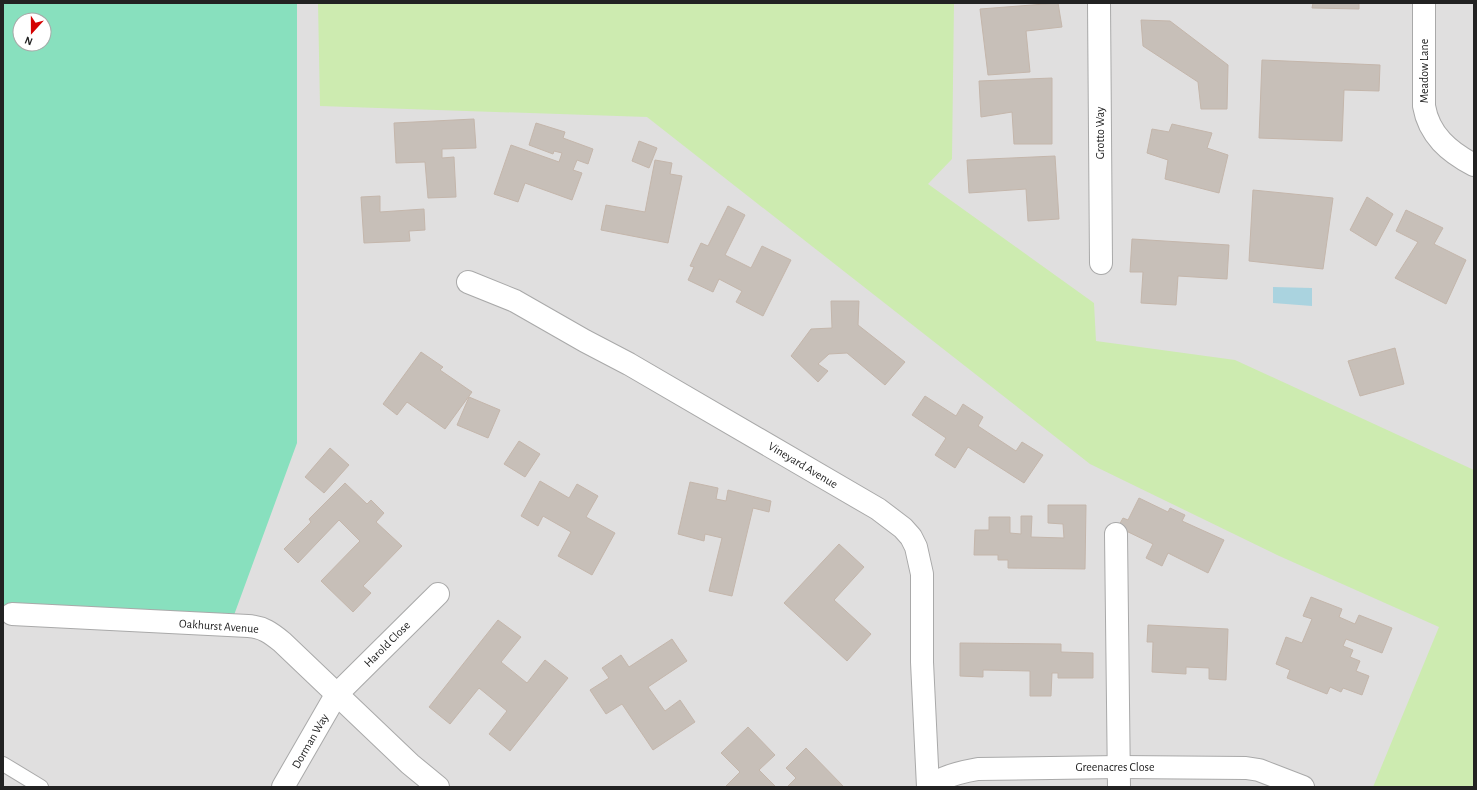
<svg xmlns="http://www.w3.org/2000/svg" width="1477" height="790" viewBox="0 0 1477 790" font-family="'Alegreya Sans',sans-serif">
<style>
.residential{fill:#e0dfdf;fill-rule:evenodd}
.grass{fill:#cdebb0}
.pitch{fill:#88e0be;fill-rule:evenodd}
.water{fill:#aad3df}
.building{fill:#c7bfb8;stroke:#c4b6ab}
.lines{fill:none;stroke-linecap:round;stroke-linejoin:round}
.service-casing{stroke:#a9a9a9;stroke-width:16}
.minor-casing{stroke:#a9a9a9;stroke-width:24}
.service{stroke:#fff;stroke-width:14}
.minor{stroke:#fff;stroke-width:22}
.labels{text-anchor:middle;dominant-baseline:central;stroke-width:4;stroke-linejoin:round;paint-order:stroke}
.street-label{font-size:12px;fill:#222;stroke:#fff}
</style>
<rect width="100%" height="100%" fill="#f2efe9"/>
<!-- residential -->
<path class="residential" d="M3,3H1474V787H3ZM20,20H44V44H20Z"/>
<!-- grass -->
<polygon class="grass" points="318,3 954,3 952,159 928,184 1094,303 1096,341 1235,360 1474,470 1474,787 1373,787 1439,627 1277,555 1090,464 647,117 320,106"/>
<!-- pitch -->
<path class="pitch" d="M3,3H297V443L230,626L3,616ZM20,20H44V44H20Z"/>
<!-- water -->
<polygon class="water" points="1273,287 1312,288 1312,306 1273,303"/>
<!-- building -->
<g class="building">
<polygon points="1058,3 1062,27 1026,31 1030,72 988,75 980,9"/>
<polygon points="1313,3 1359,3 1359,9 1312,8"/>
<polygon points="1141,20 1170,21 1228,65 1227,109 1201,109 1198,82 1143,46"/>
<polygon points="1262,60 1380,65 1379,91 1344,90 1342,141 1259,138"/>
<polygon points="1052,78 1052,144 1014,144 1012,112 981,117 979,81"/>
<polygon points="474,119 476,148 442,149 442,158 454,157 456,197 428,198 425,162 396,163 394,123"/>
<polygon points="536,123 565,132 563,138 593,149 588,164 577,160 573,170 582,173 572,200 525,183 518,202 494,194 511,145 559,162 562,153 554,151 553,154 529,145"/>
<polygon points="1172,124 1212,133 1207,148 1228,155 1219,193 1165,179 1168,160 1147,153 1152,129 1169,132"/>
<polygon points="639,141 657,148 649,168 632,161"/>
<polygon points="1055,156 1059,219 1028,221 1026,189 969,193 967,160"/>
<polygon points="655,160 672,163 670,174 682,176 668,243 601,230 606,205 645,212"/>
<polygon points="1253,190 1333,198 1323,269 1249,261"/>
<polygon points="380,196 380,212 424,209 425,230 409,231 410,241 364,243 361,197"/>
<polygon points="1367,197 1393,214 1376,246 1350,230"/>
<polygon points="728,206 745,215 725,255 751,268 762,246 791,260 763,316 736,302 742,291 719,279 713,292 688,280 694,267 690,266 701,243 708,246"/>
<polygon points="1406,210 1443,228 1434,244 1466,260 1446,304 1395,278 1418,242 1396,231"/>
<polygon points="1132,239 1229,245 1227,279 1178,276 1176,305 1141,303 1143,272 1130,272"/>
<polygon points="831,301 859,301 858,325 905,362 885,385 847,353 829,354 818,364 828,371 818,382 791,356 811,329 832,328"/>
<polygon points="1395,348 1404,384 1360,396 1348,361"/>
<polygon points="421,352 443,367 440,370 472,392 445,429 407,402 397,415 383,404"/>
<polygon points="925,396 956,416 963,404 983,417 978,426 1016,451 1022,442 1043,455 1024,483 968,447 955,468 935,455 946,438 912,415"/>
<polygon points="469,397 500,410 488,438 457,425"/>
<polygon points="519,441 540,454 525,477 504,464"/>
<polygon points="330,448 349,465 324,493 305,477"/>
<polygon points="540,481 569,498 577,484 598,496 586,517 615,533 592,575 558,556 571,532 543,516 538,526 521,516"/>
<polygon points="690,482 718,488 716,499 726,501 728,490 771,501 769,512 753,508 732,596 709,591 722,538 705,534 704,541 678,534"/>
<polygon points="345,483 367,504 371,500 384,513 376,522 402,546 363,586 371,593 353,612 321,581 360,541 339,520 298,563 284,549 311,522 309,519"/>
<polygon points="1139,498 1168,512 1170,508 1185,515 1182,521 1224,540 1208,573 1168,553 1162,566 1146,558 1153,544 1118,527 1123,518 1128,520"/>
<polygon points="1048,505 1086,505 1085,569 1008,568 1008,560 998,560 998,555 974,555 975,530 989,530 989,517 1010,517 1010,533 1021,534 1021,516 1032,516 1031,537 1064,538 1063,524 1048,523"/>
<polygon points="839,544 864,567 834,600 871,634 847,661 784,603"/>
<polygon points="1311,597 1342,609 1339,617 1355,624 1359,615 1392,628 1382,653 1346,639 1343,646 1353,650 1350,657 1360,661 1356,671 1369,676 1362,695 1343,688 1341,692 1330,687 1327,694 1287,678 1290,670 1276,664 1286,637 1302,643 1312,619 1303,616"/>
<polygon points="498,620 521,637 501,662 527,683 545,660 568,678 510,751 489,734 507,711 479,688 450,724 429,707"/>
<polygon points="1148,625 1228,629 1226,680 1209,679 1209,668 1186,667 1186,674 1152,672 1153,642 1147,642"/>
<polygon points="672,639 687,661 648,687 665,711 680,700 695,722 653,750 622,704 606,714 590,690 609,678 602,668 621,655 629,667"/>
<polygon points="960,643 1061,644 1061,652 1093,653 1093,678 1058,678 1058,673 1052,673 1051,696 1030,696 1030,671 983,670 983,677 960,676"/>
<polygon points="748,727 775,755 759,770 776,787 725,787 740,772 721,753"/>
<polygon points="806,748 844,787 787,787 796,778 786,768"/>
</g>
<g class="lines">
<!-- service casing -->
<g class="service-casing">
<polyline id="service" points="3,764 41,787"/>
</g>
<!-- minor casing -->
<g class="minor-casing">
<g id="minor">
<polyline points="1099,3 1101,263"/>
<path d="M1424,3V106C1429,135 1449,152 1474,165"/>
<polyline points="468,282 515,301 585,341 629,364 878,509 903,528 911,537 916,547 922,574 922,662 928,787"/>
<polyline points="1116,534 1119,787"/>
<path d="M12,614L248,626C263,627 271,633 282,642L410,764L438,787"/>
<path d="M929,786C944,776 960,772 978,769L1119,767L1246,768L1259,770L1303,787"/>
<polyline points="283,787 336,695 438,594"/>
</g>
</g>
<!-- service -->
<use href="#service" class="service"/>
<!-- minor -->
<use href="#minor" class="minor"/>
</g>
<g class="labels">
<!-- street labels -->
<g class="street-label">
<text transform="translate(1424 71) rotate(-90)">Meadow Lane</text>
<text transform="translate(1100 133) rotate(-90)">Grotto Way</text>
<text transform="translate(803 465) rotate(31)">Vineyard Avenue</text>
<text transform="translate(219 626) rotate(4)">Oakhurst Avenue</text>
<text transform="translate(387 644) rotate(-45)">Harold Close</text>
<text transform="translate(310 741) rotate(-60)">Dorman Way</text>
<text x="1115" y="767">Greenacres Close</text>
</g>
</g>
<!-- border -->
<rect width="1477" height="790" fill="none" stroke="#222222" stroke-width="8"/>
<!-- north arrow -->
<g transform="translate(32 32) rotate(201)"><circle r="19" fill="#ffffff" stroke="#a7a7a7"/>
<path d="M0-3L7 15L0 10L-7 15Z" fill="#d40000"/>
<text y="-6" font-size="11" font-weight="bold" text-anchor="middle" fill="#222222">N</text>
</g>
</svg>
